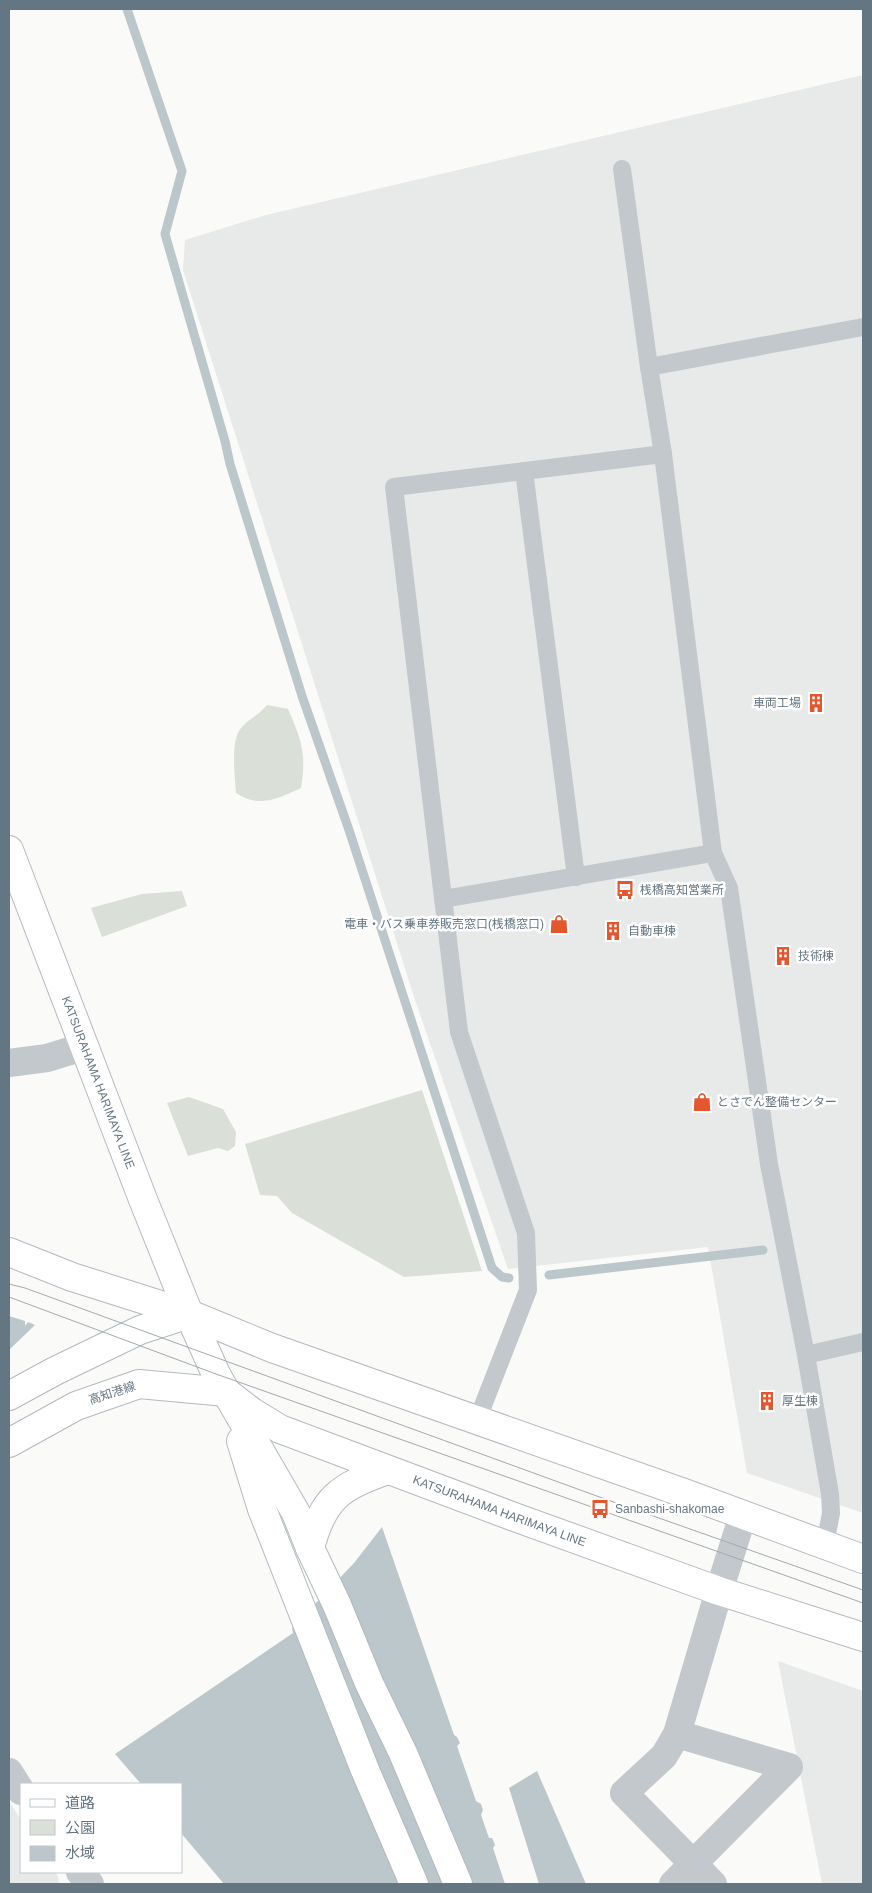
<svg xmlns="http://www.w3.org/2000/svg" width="872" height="1893" viewBox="0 0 872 1893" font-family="Helvetica,'Noto Sans JP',sans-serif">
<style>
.built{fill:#e8e9e9}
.green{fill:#dadfd7}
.water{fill:#bbc7cb}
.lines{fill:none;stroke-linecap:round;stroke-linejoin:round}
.stream{stroke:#bbc7cb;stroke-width:9}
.secondary-casing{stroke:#b3babf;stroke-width:30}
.primary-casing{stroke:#b5babe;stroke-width:30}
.lane{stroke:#c3c8cc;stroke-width:18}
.street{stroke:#c3c8cc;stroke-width:28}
.secondary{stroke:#fff;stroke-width:28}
.primary{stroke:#fff;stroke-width:28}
.tram{stroke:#a2aab0;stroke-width:1}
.labels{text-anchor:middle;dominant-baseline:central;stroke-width:5;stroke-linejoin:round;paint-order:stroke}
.poi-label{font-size:12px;fill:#657683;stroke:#fff;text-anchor:start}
.street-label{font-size:12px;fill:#657683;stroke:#fff}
</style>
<rect width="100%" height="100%" fill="#fafaf8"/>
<!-- built -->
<g class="built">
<polygon points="863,75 863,1513 747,1473 708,1247 508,1269 415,1000 183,270 185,240 266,215"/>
<polygon points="778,1661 863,1691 863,1884 822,1884"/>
<polygon points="9,1801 21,1820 21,1872 55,1872 58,1877 59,1884 9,1884"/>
</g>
<!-- green -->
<g class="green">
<path d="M267,705L288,709C301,739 307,754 301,788C278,798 260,809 236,793C235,777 230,741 241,728C249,719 259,715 267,705Z"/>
<polygon points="182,891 187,906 102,937 91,908 142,894"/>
<polygon points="422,1090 482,1271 404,1277 292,1213 277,1196 260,1195 245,1144"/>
<polygon points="189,1097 223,1109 236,1132 235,1146 228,1151 218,1148 188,1156 167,1103"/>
</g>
<!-- water -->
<g class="water">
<polygon points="9,1316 25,1321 25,1326 28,1322 35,1325 9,1350"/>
<polygon points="382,1527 454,1735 457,1737 460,1743 457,1746 476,1801 481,1804 483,1810 481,1815 489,1838 492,1838 495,1845 493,1848 505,1884 224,1884 181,1833 181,1784 141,1784 115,1754 293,1633 292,1628 354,1563"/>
<polygon points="537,1771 586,1884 539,1884 509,1788"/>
</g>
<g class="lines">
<!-- stream -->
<g class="stream">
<polyline points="127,9 182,171 165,234 225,441 230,464 302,696 349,830 492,1268 502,1277 509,1278"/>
<polyline points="549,1275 763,1250"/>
</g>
<!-- secondary casing -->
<g class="secondary-casing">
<g id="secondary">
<polyline points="9,1252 72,1277 189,1314"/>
<polyline points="226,1392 296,1513 310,1548 337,1605 369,1683 403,1753 458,1884"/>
<polyline points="9,1396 55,1371 140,1330 189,1314"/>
<polyline points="241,1441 262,1509 365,1770 414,1884"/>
<polyline points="9,1443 76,1406 139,1384 226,1392"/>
<path d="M310,1548C323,1498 340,1486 388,1470"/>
</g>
</g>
<!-- primary casing -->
<g class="primary-casing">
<g id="primary">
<path id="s1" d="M9,850L142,1197L189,1314L216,1374L226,1392L252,1412L280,1429L517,1518L719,1591L863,1637"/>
<polyline points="189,1314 272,1348 684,1493 863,1559"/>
</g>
</g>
<!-- lane -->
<g class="lane">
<polyline points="622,169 649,367"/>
<polyline points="663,454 713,853 729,888 769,1164 806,1355 830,1494 831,1513 825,1545"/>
<polyline points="524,471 576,877"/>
<polyline points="443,899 713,853"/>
<polyline points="806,1355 863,1342"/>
<polyline points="477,1421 528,1290 526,1233 459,1032 394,487 663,454 649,367 863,327"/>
</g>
<!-- street -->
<g class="street">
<polyline points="9,1063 47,1058 83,1047"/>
<polyline points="9,1772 21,1791"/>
<polyline points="80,1872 90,1884"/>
<polyline points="673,1884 789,1767 677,1734"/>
<polyline points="713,1884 624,1793 664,1756 677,1734 719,1591 743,1515"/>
</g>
<!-- secondary -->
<use href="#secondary" class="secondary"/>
<!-- primary -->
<use href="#primary" class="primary"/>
<!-- tram -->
<g class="tram">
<polyline points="9,1284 25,1288 605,1499 863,1590"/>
<polyline points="9,1297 216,1374 863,1603"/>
</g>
</g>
<!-- icons -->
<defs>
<g id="building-bare" transform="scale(1.5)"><path d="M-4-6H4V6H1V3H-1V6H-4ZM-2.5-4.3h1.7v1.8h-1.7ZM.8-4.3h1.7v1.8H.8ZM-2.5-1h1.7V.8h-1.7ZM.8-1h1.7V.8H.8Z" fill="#e4572e" stroke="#fff" stroke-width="2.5" paint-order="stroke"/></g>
<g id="bus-bare" transform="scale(1.5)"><path d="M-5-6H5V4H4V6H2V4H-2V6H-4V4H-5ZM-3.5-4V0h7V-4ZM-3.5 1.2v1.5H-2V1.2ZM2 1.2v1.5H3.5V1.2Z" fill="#e4572e" stroke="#fff" stroke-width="2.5" paint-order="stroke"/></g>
<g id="shop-bare" transform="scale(1.5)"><path d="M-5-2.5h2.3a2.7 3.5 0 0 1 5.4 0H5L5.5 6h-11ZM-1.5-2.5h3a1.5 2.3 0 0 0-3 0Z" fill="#e4572e" stroke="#fff" stroke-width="2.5" paint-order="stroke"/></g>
</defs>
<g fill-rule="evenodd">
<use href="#building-bare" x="816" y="703"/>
<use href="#bus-bare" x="625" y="890"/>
<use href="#shop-bare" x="559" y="924"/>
<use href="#building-bare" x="613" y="931"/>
<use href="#building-bare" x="783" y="956"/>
<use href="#shop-bare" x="702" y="1102"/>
<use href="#building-bare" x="767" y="1401"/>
<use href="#bus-bare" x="600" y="1509"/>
</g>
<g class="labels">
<!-- poi labels -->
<g class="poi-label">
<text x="801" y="703" text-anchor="end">車両工場</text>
<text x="640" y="890">桟橋高知営業所</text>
<text x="544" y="924" text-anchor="end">電車・バス乗車券販売窓口(桟橋窓口)</text>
<text x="628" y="931">自動車棟</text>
<text x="798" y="956">技術棟</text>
<text x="717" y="1102">とさでん整備センター</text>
<text x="782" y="1401">厚生棟</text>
<text x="615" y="1509">Sanbashi-shakomae</text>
</g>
<!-- street labels -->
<g class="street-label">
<text stroke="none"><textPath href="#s1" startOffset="249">KATSURAHAMA HARIMAYA LINE</textPath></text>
<text transform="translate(112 1393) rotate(-18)">高知港線</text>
<text stroke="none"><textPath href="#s1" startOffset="884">KATSURAHAMA HARIMAYA LINE</textPath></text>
</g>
</g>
<!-- border -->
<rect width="872" height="1893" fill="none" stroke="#657683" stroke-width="20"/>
<!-- legend -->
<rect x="20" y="1783" width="162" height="90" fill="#ffffff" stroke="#c1c8cd"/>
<rect x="30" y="1799" width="25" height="8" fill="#ffffff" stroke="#c1c8cd"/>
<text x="65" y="1808" font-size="15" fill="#657683">道路</text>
<rect x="30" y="1820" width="25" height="15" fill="#dadfd7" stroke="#c1c8cd"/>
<text x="65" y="1833" font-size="15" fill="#657683">公園</text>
<rect x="30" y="1846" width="25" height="15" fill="#bbc7cb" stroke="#c1c8cd"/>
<text x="65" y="1858" font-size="15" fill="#657683">水域</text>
</svg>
